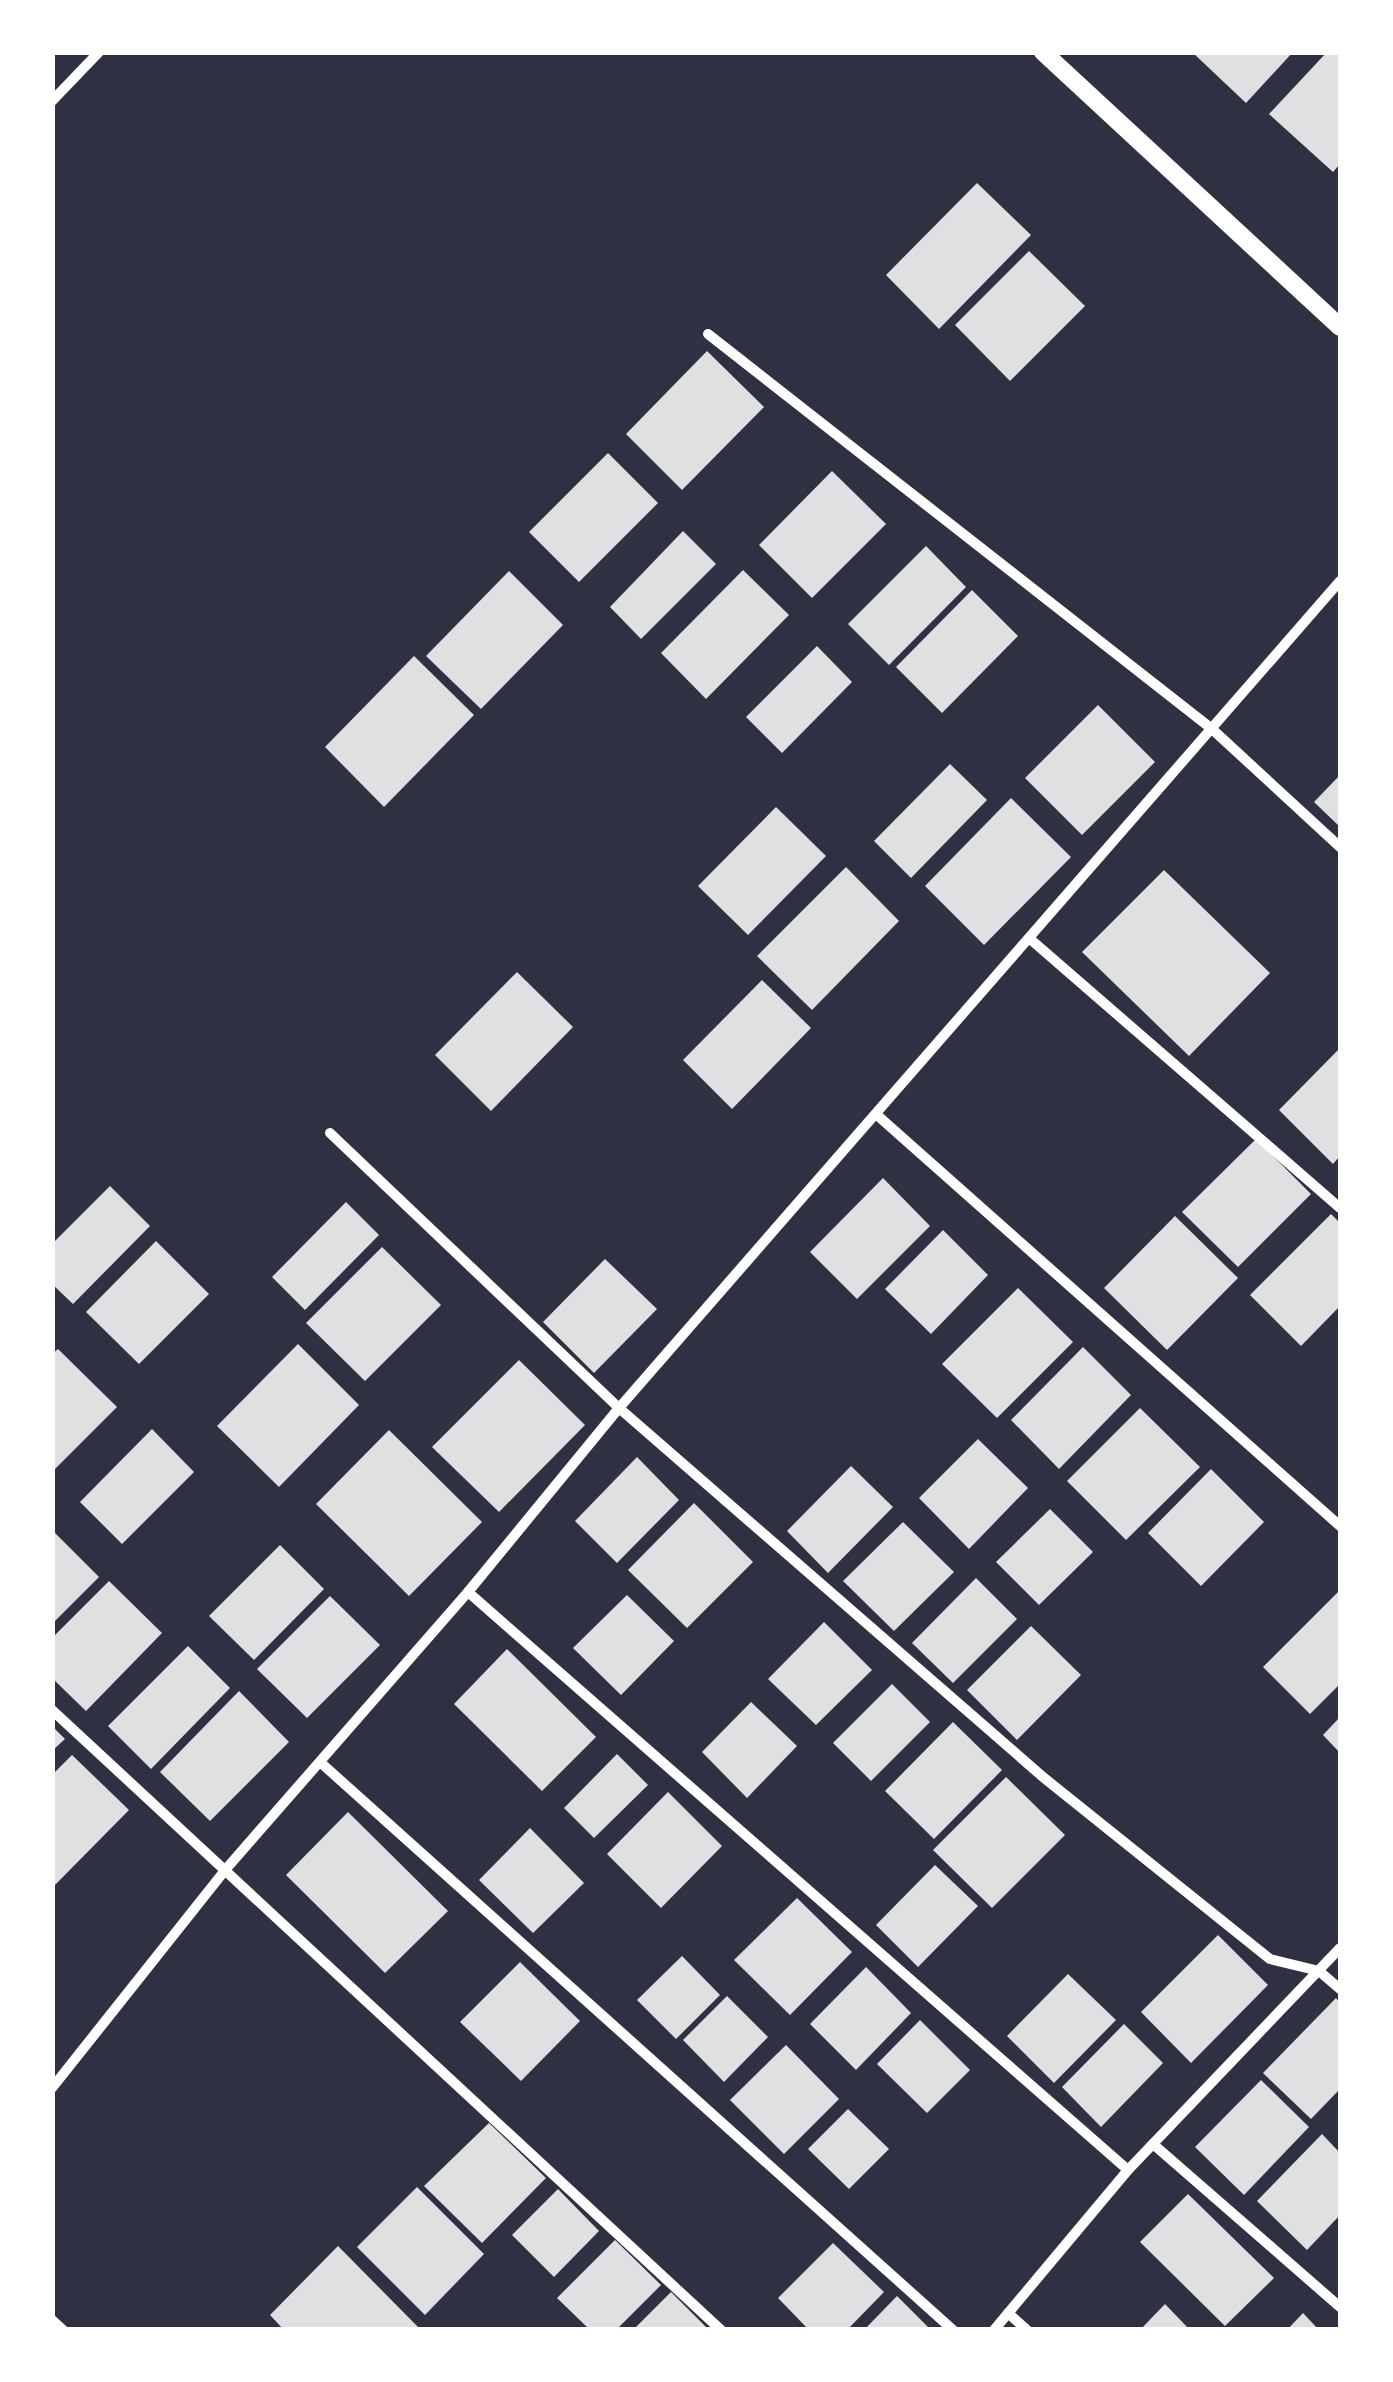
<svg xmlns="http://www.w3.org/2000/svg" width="1393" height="2382" viewBox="0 0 1393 2382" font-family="'Source Serif 4',serif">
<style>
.building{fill:#e0e0e3}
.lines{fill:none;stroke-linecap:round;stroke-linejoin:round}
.minor{stroke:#fff;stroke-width:10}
.tertiary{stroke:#fff;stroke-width:18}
</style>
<rect width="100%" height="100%" fill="#2d3142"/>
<!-- building -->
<g class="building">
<polygon points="1192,52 1293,52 1246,103"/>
<polygon points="1327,52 1340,52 1340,164 1333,172 1269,114"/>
<polygon points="977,183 1031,235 939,329 886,275"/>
<polygon points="1029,251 1085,306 1010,381 955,325"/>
<polygon points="707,351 764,407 682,490 626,434"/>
<polygon points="608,453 658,503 579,582 529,532"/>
<polygon points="832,471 886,524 812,598 759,545"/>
<polygon points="683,531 716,564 641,639 610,607"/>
<polygon points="926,546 966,587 889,665 848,624"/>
<polygon points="743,570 789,615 706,699 661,653"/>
<polygon points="509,571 563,625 481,709 426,656"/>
<polygon points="972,590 1018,636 942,713 896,667"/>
<polygon points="817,646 852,682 782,753 746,717"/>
<polygon points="414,656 474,715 384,807 325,747"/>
<polygon points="1098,705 1155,762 1082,835 1025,778"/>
<polygon points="950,764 987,800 911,878 874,841"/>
<polygon points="1340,775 1340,827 1314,802"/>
<polygon points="1011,798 1071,857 984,945 925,886"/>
<polygon points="776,807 826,856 748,935 698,886"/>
<polygon points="846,867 899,921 812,1010 757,956"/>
<polygon points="1164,870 1270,973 1189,1056 1082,952"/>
<polygon points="517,972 573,1027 491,1111 435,1055"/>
<polygon points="762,980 811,1028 732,1109 683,1060"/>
<polygon points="1340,1048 1340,1156 1333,1164 1279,1110"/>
<polygon points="1256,1139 1311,1194 1238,1267 1182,1212"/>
<polygon points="883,1178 930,1226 857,1299 810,1252"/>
<polygon points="110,1186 150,1226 73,1304 52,1284 52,1244"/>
<polygon points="346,1202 379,1235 305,1310 272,1277"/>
<polygon points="1331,1214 1340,1223 1340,1306 1301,1346 1250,1295"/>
<polygon points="1175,1216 1238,1278 1167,1350 1104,1288"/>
<polygon points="943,1230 988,1275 931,1334 885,1289"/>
<polygon points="156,1241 209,1294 139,1364 86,1312"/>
<polygon points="382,1247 441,1305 365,1381 306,1323"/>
<polygon points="605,1259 657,1309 594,1373 543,1322"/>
<polygon points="1018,1288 1073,1342 997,1418 942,1364"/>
<polygon points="298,1344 359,1405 279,1487 217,1426"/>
<polygon points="1083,1347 1131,1395 1059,1469 1011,1420"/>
<polygon points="58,1349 117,1407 52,1472 52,1354"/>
<polygon points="519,1360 585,1425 499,1512 432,1447"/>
<polygon points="1140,1408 1200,1467 1126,1540 1067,1481"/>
<polygon points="152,1429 194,1472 122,1544 80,1502"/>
<polygon points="389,1430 482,1522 409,1596 316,1504"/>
<polygon points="978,1439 1028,1488 969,1549 919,1498"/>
<polygon points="637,1457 679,1500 617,1563 575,1521"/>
<polygon points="851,1466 893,1507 828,1573 787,1531"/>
<polygon points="1211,1469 1264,1522 1201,1586 1148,1533"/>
<polygon points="694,1503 753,1562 687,1628 628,1570"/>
<polygon points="1050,1509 1093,1552 1039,1605 996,1562"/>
<polygon points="903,1522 954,1572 894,1631 843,1581"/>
<polygon points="52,1530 99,1577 52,1624"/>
<polygon points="280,1545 324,1589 254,1660 209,1616"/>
<polygon points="976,1578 1017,1619 953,1683 912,1643"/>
<polygon points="109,1581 162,1633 86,1711 52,1678 52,1638"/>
<polygon points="1340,1590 1340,1684 1310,1714 1263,1667"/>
<polygon points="627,1595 674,1641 621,1695 573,1648"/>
<polygon points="330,1596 380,1645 307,1718 257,1669"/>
<polygon points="824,1622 872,1670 816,1725 768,1679"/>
<polygon points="1031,1626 1081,1675 1017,1740 967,1690"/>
<polygon points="188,1646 230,1688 151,1769 108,1726"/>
<polygon points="507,1649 596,1737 542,1791 454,1704"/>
<polygon points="892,1684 930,1722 871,1781 833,1743"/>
<polygon points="239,1691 289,1742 210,1821 160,1772"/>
<polygon points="751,1702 797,1746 747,1798 702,1752"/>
<polygon points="1340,1717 1340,1753 1323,1735"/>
<polygon points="953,1722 1002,1770 934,1839 885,1791"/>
<polygon points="52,1726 65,1739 52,1751"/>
<polygon points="617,1754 648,1785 594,1838 564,1808"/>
<polygon points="72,1755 129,1810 52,1888 52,1775"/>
<polygon points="1006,1777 1065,1835 992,1908 933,1850"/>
<polygon points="668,1792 722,1846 661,1908 607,1854"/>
<polygon points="348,1812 448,1911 385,1973 286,1875"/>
<polygon points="530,1828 584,1883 533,1933 479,1880"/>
<polygon points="935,1865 978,1906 918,1967 876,1925"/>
<polygon points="797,1898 852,1952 790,2015 734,1960"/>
<polygon points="1218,1935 1268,1985 1191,2063 1141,2012"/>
<polygon points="682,1956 720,1995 676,2039 637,2000"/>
<polygon points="520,1962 580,2021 521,2081 460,2022"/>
<polygon points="866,1967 911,2013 856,2070 810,2024"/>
<polygon points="1068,1974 1116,2020 1054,2083 1007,2036"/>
<polygon points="727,1996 768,2037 724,2082 683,2040"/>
<polygon points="1336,1998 1340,2003 1340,2089 1311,2119 1263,2073"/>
<polygon points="920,2020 970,2070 927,2113 877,2064"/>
<polygon points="1124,2024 1163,2063 1101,2127 1062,2087"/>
<polygon points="786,2045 839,2099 784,2154 730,2100"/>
<polygon points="1261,2080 1309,2127 1244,2195 1195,2147"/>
<polygon points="848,2109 889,2149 849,2189 808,2149"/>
<polygon points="489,2123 546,2178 482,2243 424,2186"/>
<polygon points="1322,2134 1340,2153 1340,2215 1307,2250 1257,2201"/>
<polygon points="417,2187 484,2254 425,2315 357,2247"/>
<polygon points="558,2189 599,2231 554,2277 512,2235"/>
<polygon points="1188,2194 1274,2278 1225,2326 1140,2242"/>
<polygon points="615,2240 661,2285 616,2330 590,2330 557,2298"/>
<polygon points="833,2243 884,2292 847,2330 809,2330 778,2298"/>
<polygon points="338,2246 421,2330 284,2330 270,2315"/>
<polygon points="671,2292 709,2330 633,2330"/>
<polygon points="897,2296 931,2330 864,2330"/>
<polygon points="1165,2304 1190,2330 1140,2330"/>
<polygon points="1303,2313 1319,2330 1287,2330"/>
</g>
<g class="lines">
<!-- minor -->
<g class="minor">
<polyline points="52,101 99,52"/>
<polyline points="708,334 1212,729 1340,847"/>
<polyline points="1029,938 1340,1208"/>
<polyline points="877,1115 1340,1526"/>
<polyline points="330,1133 619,1408 1043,1777 1270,1959 1319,1971 1340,1989"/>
<polyline points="468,1592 1128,2170"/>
<polyline points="52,1710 721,2330"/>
<polyline points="320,1762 953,2330"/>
<polyline points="52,2088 226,1869 468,1592 619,1408 1340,581"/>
<polyline points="1153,2144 1340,2307"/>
<polyline points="1008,2313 1027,2330"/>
<polyline points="52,2320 63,2330"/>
<polyline points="994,2330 1128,2170 1340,1948"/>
</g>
<!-- tertiary -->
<polyline class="tertiary" points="1043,52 1340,327"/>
</g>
<!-- border -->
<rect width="1393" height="2382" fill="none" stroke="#ffffff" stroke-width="110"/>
</svg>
